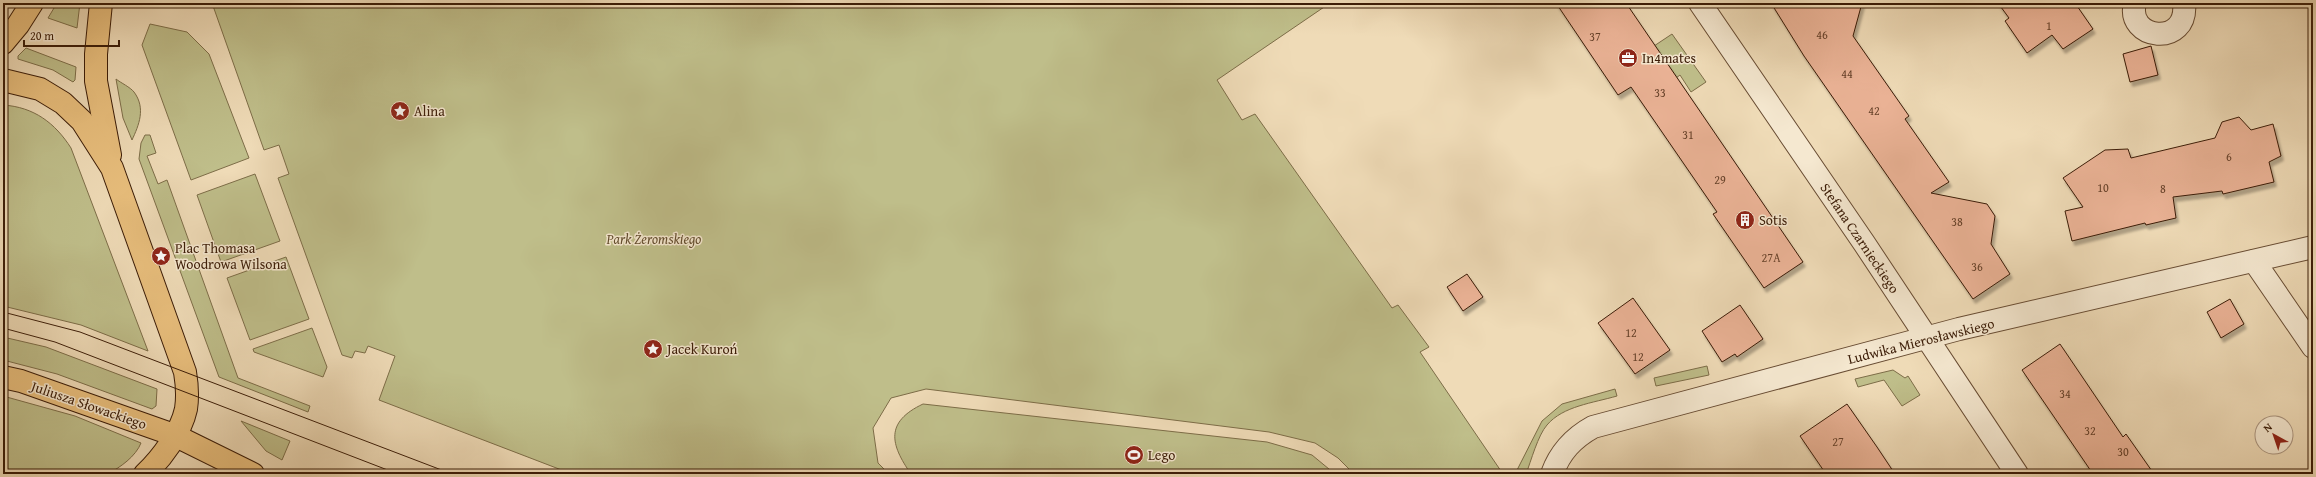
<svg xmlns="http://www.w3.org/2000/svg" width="2316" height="477" viewBox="0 0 2316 477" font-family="'Gentium Book Plus',serif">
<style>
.green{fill:#bfbe8a;stroke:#7d6d48}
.building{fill:#eab295;stroke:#3b1c07;filter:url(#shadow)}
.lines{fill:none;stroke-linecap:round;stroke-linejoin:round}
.minor-casing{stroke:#684c33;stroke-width:24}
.major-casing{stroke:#3b1c07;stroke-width:24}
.minor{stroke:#f5e8d0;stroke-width:22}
.major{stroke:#e8be7c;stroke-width:22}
.tram{stroke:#3b1c07;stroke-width:1}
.labels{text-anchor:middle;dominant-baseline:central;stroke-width:3;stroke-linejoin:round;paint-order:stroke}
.number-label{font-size:12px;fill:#67422a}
.poi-label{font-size:14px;fill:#3b1c07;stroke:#f5e8d0;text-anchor:start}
.street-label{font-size:14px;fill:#3b1c07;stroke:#f5e8d0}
.park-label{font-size:14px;font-style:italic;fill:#634d2e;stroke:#f5e8d0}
</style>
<defs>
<filter id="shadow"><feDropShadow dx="2.5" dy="4.5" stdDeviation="1" flood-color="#0004"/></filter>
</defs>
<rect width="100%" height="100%" fill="#efdbb7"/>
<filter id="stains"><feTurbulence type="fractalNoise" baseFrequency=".005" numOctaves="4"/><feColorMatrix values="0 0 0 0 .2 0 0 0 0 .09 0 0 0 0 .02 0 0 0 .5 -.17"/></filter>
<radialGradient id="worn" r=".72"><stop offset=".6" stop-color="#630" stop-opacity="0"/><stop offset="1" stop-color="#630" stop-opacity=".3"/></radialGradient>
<!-- green -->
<g class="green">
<polygon points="57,3 80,3 77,28 48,18"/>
<polygon points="212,3 1330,3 1217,80 1242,120 1255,114 1392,308 1398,305 1429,347 1420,352 1503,474 1354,474 1338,458 1315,443 1269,432 926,389 891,398 873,428 878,463 889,474 572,474 379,400 395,356 368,346 365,353 355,351 352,358 342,355 278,178 289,174 279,145 264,150"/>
<polygon points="150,24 187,32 209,54 249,158 191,180 142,45"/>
<polygon points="1672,34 1706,82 1691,92 1680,75 1676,78 1654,46"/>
<polygon points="26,48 76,67 75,80 73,82 53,70 18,59 18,56"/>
<path d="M116,79C121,83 130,87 134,92C146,108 139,125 132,140L123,118Z"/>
<path d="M3,105C34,107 55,123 71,148L148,351L81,325L3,306Z"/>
<polygon points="145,135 150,135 156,153 147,156 158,184 167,180 238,378 310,406 308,412 219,377 139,159 141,143"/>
<polygon points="255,174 280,241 221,262 197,195"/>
<polygon points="286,257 309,319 250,340 227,278"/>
<polygon points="312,328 327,367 323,377 254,352 253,349"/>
<polygon points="3,337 46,347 157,389 156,406 152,409 57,374 3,360"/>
<polygon points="1707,366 1709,375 1656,386 1654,378"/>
<polygon points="1893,370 1905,378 1908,376 1920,395 1902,406 1884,380 1858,387 1855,379"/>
<path d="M1615,389L1617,396C1593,403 1563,406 1547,425C1538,435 1531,461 1526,474H1515L1542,421L1562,404Z"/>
<path d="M3,396L75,416L141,443C136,456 120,468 107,474H3Z"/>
<path d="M923,404L1267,442L1312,455L1335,474H911C890,444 885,422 923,404Z"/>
<polygon points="241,421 290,441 282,460 266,451"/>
</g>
<!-- building -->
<g class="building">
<polygon points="1556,3 1626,3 1803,262 1764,288 1713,214 1717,212 1631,87 1618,95"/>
<polygon points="1771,3 1862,3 1853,36 1909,116 1905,119 1949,182 1931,193 1987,204 1995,216 1991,244 2010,274 1973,299 1804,56"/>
<polygon points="1998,3 2075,3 2093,29 2063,49 2052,35 2027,53 2005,21 2009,18"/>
<polygon points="2151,46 2158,75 2130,82 2123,54"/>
<polygon points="2239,117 2251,130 2273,124 2281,156 2269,162 2274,182 2223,194 2222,191 2173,197 2176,218 2146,225 2145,223 2072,241 2065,211 2083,207 2063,178 2105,150 2128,149 2131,158 2215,138 2222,122"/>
<polygon points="1467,274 1483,297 1463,311 1447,287"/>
<polygon points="1633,298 1670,350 1635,374 1598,323"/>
<polygon points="2230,299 2244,324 2221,338 2207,312"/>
<polygon points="1740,305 1763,339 1737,357 1735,354 1722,362 1702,331"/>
<polygon points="2060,344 2123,437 2126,434 2154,474 2093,474 2022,370"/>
<polygon points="1847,404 1877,447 1895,474 1826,474 1800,436"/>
</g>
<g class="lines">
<!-- minor casing -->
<g class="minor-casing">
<g id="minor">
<polyline points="1700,3 1864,243 2017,474"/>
<path d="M2135,3C2125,40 2189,48 2184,3"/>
<polyline points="2254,261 2313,347"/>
<path d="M1552,474C1560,452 1573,438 1593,427L1959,329L2313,247"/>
</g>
</g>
<!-- major casing -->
<g class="major-casing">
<g id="major">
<polyline points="101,3 96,54 96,81 110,155"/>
<polyline points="3,43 18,25 32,3"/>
<path d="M3,80L40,89L63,103L82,121L112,168L185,372C187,384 188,396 186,409C181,432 162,458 145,474"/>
<polyline points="3,377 21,381 174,435 253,474"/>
</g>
</g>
<!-- minor -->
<use href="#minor" class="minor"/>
<!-- major -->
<use href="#major" class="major"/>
<!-- tram -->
<g class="tram">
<polyline points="3,312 80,332 452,474"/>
<polyline points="3,328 55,342 398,474"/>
</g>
</g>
<!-- icons -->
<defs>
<g id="office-disc" transform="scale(1)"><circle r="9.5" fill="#8f2418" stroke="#f5e8d0"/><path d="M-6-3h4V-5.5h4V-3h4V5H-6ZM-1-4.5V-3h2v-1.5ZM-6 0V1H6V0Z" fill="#fff"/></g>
<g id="sight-disc" transform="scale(1)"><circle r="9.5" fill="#8f2418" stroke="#f5e8d0"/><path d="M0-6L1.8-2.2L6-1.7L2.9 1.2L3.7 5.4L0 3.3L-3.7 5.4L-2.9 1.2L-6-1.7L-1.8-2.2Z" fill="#fff"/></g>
<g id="building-disc" transform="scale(1)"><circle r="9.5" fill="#8f2418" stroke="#f5e8d0"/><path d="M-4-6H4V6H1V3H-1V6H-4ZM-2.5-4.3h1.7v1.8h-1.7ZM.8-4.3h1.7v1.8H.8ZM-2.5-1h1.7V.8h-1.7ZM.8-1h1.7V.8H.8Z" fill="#fff"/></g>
<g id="stadium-disc" transform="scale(1)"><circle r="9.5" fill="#8f2418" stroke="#f5e8d0"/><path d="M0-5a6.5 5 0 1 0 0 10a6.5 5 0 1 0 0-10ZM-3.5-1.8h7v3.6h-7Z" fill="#fff"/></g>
</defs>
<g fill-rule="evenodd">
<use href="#office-disc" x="1628" y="58"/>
<use href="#sight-disc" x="400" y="111"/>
<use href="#building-disc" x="1745" y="220"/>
<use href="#sight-disc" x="161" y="256"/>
<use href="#sight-disc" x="653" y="349"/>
<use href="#stadium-disc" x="1134" y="455"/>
</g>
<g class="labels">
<!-- number labels -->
<g class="number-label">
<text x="2049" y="25">1</text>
<text x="1822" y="34">46</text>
<text x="1595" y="36">37</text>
<text x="1847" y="73">44</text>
<text x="1660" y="92">33</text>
<text x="1874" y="110">42</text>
<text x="1688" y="134">31</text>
<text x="2229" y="156">6</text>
<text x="1720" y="179">29</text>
<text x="2103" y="187">10</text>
<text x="2163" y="188">8</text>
<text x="1957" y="221">38</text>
<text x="1771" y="257">27A</text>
<text x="1977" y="266">36</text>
<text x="1631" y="332">12</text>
<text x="1638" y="356">12</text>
<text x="2065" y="393">34</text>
<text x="2090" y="430">32</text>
<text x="1838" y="441">27</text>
<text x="2123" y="451">30</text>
</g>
<!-- poi labels -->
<g class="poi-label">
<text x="1642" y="58">In4mates</text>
<text x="414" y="111">Alina</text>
<text x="1759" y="220">Sotis</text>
<text x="175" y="248">Plac Thomasa<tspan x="175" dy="16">Woodrowa Wilsona</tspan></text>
<text x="667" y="349">Jacek Kuroń</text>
<text x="1148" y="455">Lego</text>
</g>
<!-- street labels -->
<g class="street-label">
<text transform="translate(1860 238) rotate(56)">Stefana Czarnieckiego</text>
<text transform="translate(1921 341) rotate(-14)">Ludwika Mierosławskiego</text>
<text transform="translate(89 405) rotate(19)">Juliusza Słowackiego</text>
</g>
<!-- park labels -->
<g class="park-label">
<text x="654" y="239">Park Żeromskiego</text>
</g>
</g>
<!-- margin -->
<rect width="2316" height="477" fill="none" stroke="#efdbb7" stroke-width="16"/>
<rect x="4" y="4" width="2308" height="469" fill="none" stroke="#3b1c07" stroke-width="2"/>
<rect x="8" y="8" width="2300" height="461" fill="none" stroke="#3b1c07"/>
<!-- north arrow -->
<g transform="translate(2274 435) rotate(320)"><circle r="19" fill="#f5e8d0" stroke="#ab9680"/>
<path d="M0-3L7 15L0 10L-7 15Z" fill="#8f2418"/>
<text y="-6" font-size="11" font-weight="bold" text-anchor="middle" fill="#3b1c07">N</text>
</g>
<!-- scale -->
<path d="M24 40v6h95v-6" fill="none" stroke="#3b1c07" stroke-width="2"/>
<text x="30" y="40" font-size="12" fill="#3b1c07" stroke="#f5e8d0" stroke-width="3" paint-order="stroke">20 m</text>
<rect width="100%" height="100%" filter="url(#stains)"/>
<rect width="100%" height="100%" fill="url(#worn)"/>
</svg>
